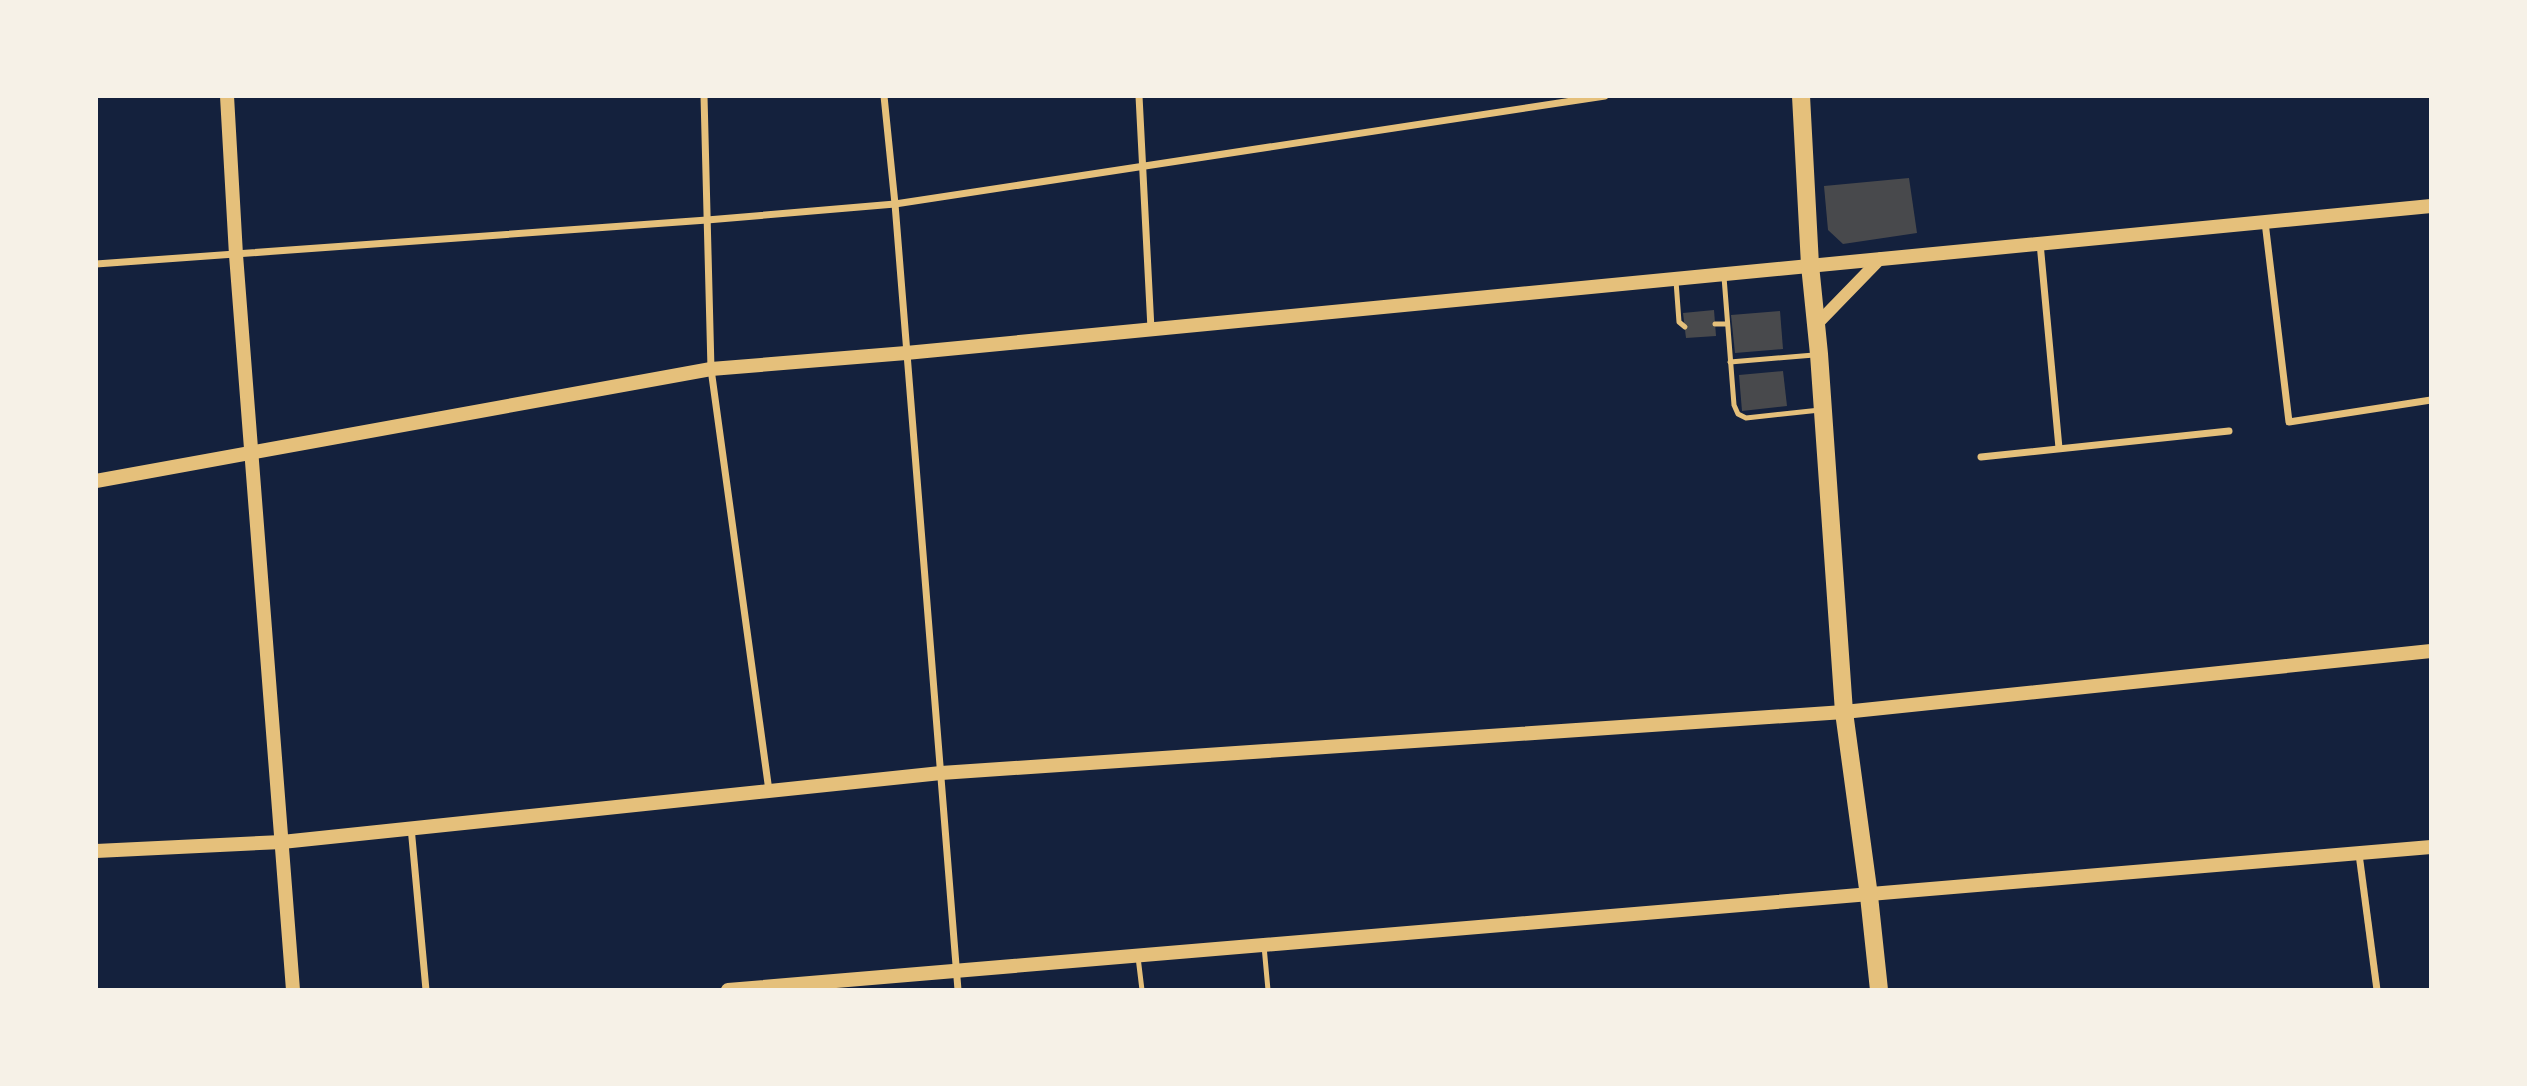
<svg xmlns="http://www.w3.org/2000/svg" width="2527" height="1086" viewBox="0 0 2527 1086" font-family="'Asap Condensed',sans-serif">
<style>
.building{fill:#48494c}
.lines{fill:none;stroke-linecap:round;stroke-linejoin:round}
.service{stroke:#e5c07b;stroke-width:5}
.minor{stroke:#e5c07b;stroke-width:7}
.tertiary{stroke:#e5c07b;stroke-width:12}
.secondary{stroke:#e5c07b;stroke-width:14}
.primary{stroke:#e5c07b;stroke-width:18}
</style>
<rect width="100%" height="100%" fill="#14213d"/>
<!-- building -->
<g class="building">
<polygon points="1909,178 1917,233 1843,244 1828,230 1824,186"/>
<polygon points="1714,310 1716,336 1686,338 1683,313"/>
<polygon points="1780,311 1783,349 1735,353 1731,315"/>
<polygon points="1783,371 1787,406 1742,411 1739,375"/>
</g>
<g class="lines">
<!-- service -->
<g class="service">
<polyline points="1724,277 1734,405 1738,414 1746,418 1820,410"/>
<polyline points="1676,281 1679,322 1685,327"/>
<polyline points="1715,324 1727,324"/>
<polyline points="1730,362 1814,355"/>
<polyline points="1264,946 1268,990"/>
<polyline points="1138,957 1142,990"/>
</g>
<!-- minor -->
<g class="minor">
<polyline points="704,96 711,369 769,791"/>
<polyline points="884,96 895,204 958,990"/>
<polyline points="1139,96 1151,329"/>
<polyline points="2265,222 2289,422 2431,400"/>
<polyline points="2040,243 2059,448"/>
<polyline points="96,264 707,220 895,204 1605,96"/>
<polyline points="1981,457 2229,431"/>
<polyline points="411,827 426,990"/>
<polyline points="2359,854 2377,990"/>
</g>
<!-- tertiary -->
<polyline class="tertiary" points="1816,325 1881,258"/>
<!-- secondary -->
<g class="secondary">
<polyline points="227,96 236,255 293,990"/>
<polyline points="96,481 711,369 906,353 2431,206"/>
<polyline points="96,851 282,842 941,773 1844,712 2431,651"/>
<polyline points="728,990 2431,847"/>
</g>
<!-- primary -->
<polyline class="primary" points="1801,96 1810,265 1819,354 1844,712 1869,896 1879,990"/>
</g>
<!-- border -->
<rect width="2527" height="1086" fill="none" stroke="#f6f1e7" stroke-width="196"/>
</svg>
